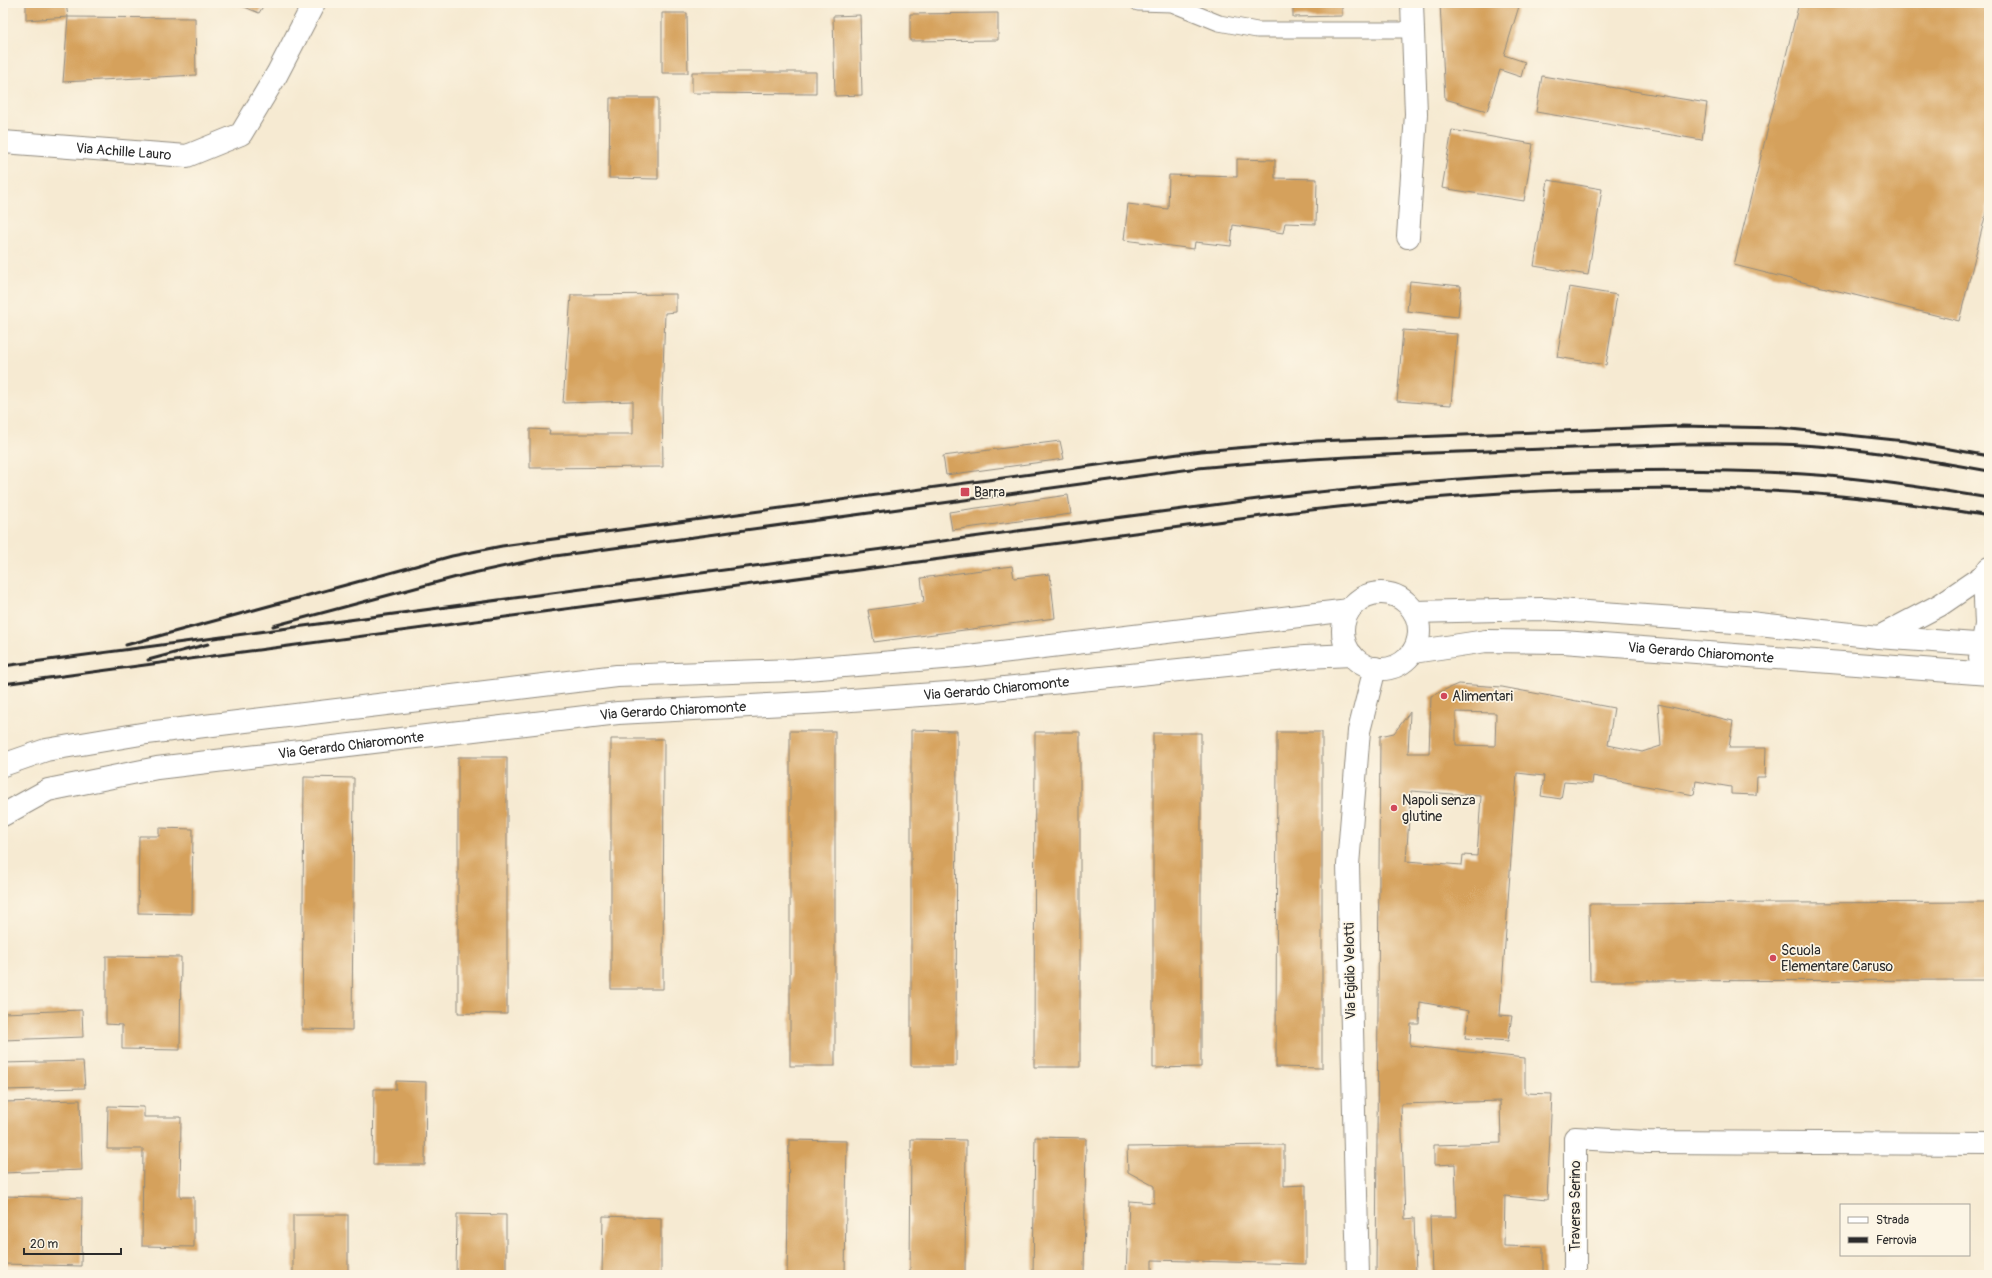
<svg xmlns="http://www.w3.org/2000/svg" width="1992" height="1278" viewBox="0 0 1992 1278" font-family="Pangolin,sans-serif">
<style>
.building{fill:#d5a15c;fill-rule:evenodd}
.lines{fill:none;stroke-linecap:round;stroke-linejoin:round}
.lane-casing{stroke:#908a7e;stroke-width:17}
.street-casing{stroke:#908a7e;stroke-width:24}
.secondary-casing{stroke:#908a7e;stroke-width:24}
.lane{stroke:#fff;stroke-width:15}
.street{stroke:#fff;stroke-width:22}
.secondary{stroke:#fff;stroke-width:22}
.rail{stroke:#2b2b2b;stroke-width:3}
.poi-dot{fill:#d1495b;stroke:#fcf5e5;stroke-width:1.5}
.labels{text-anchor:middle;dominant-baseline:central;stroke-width:3.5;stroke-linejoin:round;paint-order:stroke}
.street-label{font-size:14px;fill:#2b2b2b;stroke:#fcf5e5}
.poi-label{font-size:14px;fill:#2b2b2b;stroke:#fcf5e5;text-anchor:start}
</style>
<rect width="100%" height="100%" fill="#fcf5e5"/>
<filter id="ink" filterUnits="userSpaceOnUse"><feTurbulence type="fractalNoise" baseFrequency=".025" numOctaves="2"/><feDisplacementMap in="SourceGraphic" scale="8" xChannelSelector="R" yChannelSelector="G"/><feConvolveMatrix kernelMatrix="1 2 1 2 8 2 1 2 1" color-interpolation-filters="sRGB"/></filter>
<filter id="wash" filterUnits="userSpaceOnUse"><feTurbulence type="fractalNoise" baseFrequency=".012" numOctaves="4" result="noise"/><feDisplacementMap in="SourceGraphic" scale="16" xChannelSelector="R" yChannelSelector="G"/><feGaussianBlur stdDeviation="0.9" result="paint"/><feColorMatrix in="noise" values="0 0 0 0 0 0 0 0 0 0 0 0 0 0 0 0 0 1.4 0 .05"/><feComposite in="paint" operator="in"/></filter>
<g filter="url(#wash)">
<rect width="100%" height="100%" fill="#f6ead2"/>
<g id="blocks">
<!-- building -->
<g class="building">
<polygon points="26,3 66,3 68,17 26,20"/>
<polygon points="235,3 265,3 259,13"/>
<polygon points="1293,3 1342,3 1342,16 1293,17"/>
<polygon points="1440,3 1520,3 1504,55 1525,62 1521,77 1500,70 1487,111 1445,99"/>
<polygon points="1799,3 1989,3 1989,201 1959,321 1734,265"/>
<polygon points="662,13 687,13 688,73 662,73"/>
<polygon points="998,13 998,40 910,41 910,14"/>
<polygon points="860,15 862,95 835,96 833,16"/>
<polygon points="68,17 195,18 196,75 63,82"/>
<polygon points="692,72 816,72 816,94 692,93"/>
<polygon points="1542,76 1707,103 1702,140 1536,112"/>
<polygon points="610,98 658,98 658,179 609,178"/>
<polygon points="1452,130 1533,144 1524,201 1442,188"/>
<polygon points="1237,159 1275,160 1275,178 1317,179 1316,224 1285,223 1283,233 1233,225 1231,246 1195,242 1194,249 1124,240 1128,204 1168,209 1169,175 1237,177"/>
<polygon points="1548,180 1602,189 1588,275 1534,266"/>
<polygon points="1410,281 1461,286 1458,317 1407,311"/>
<polygon points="1569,287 1617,295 1606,365 1557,357"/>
<polygon points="676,294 676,312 665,313 662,399 663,467 530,468 530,429 550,430 549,434 633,434 633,401 563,403 571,295"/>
<polygon points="1403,330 1457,334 1451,405 1397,401"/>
<polygon points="1060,441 1064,459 946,475 943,456"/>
<polygon points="1068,495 1071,514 952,530 949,512"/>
<polygon points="1012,566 1014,578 1050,574 1055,618 874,642 868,610 924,602 921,578"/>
<path d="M1458,684L1502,687L1614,708L1608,745L1642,752L1661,746L1658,704L1733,721L1729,748H1766L1765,777H1757L1756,795L1731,794V787L1696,781L1694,795L1593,776L1592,784L1564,782L1561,799L1541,796L1544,776L1517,773L1500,1015L1512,1016L1508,1041L1465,1038L1469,1011L1420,1002L1419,1024H1411L1410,1046L1525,1058V1093L1552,1094L1547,1200L1505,1196L1504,1246L1543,1247V1275H1432L1430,1217H1457L1455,1164L1434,1165V1145L1501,1143L1500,1101L1401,1104L1405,1219L1414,1218L1416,1275H1376L1380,736L1394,733L1410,712L1408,753H1429L1431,696ZM1456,712L1496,713L1495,746L1456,745ZM1411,791L1481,796L1477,856L1463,855L1462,865L1406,861Z"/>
<polygon points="911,730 957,731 956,1066 911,1066"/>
<rect x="790" y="731" width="45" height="335"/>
<polygon points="1035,732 1080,732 1080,1067 1034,1067"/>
<polygon points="1277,732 1322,732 1322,1068 1276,1067"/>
<polygon points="1153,733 1201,733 1201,1067 1153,1068"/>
<polygon points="611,739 664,739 663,989 611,989"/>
<polygon points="458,757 507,757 507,1014 458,1013"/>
<polygon points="304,777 354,778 352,1030 302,1029"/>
<polygon points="159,828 193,829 192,914 138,913 139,836 159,836"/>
<polygon points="1989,902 1989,980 1590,981 1589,904"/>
<polygon points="106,956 181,957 180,1050 122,1049 122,1025 106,1024"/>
<polygon points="82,1010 83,1037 3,1040 3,1013"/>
<polygon points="83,1061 85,1088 3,1090 3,1063"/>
<polygon points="396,1081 426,1082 425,1165 373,1165 374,1089 396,1089"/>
<polygon points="80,1100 82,1170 3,1173 3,1102"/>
<polygon points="108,1106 144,1107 144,1117 181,1117 180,1197 194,1197 194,1247 142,1246 143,1149 107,1149"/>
<polygon points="1035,1137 1086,1138 1084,1275 1033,1275"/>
<polygon points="911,1139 966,1140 965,1275 910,1275"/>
<polygon points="789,1140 847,1141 845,1275 787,1275"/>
<polygon points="1284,1145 1284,1186 1306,1185 1306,1264 1152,1260 1152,1275 1126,1275 1129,1201 1154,1203 1154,1186 1128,1172 1127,1147"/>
<polygon points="3,1196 82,1198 81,1266 3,1264"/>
<polygon points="457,1214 506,1215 506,1275 456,1275"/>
<rect x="293" y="1215" width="55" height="60"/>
<polygon points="603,1216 661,1218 661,1275 602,1275"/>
</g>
</g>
</g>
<g filter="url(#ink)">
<use href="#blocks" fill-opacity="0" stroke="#908a7e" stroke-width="1"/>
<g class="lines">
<!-- lane casing -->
<g class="lane-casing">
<polyline id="lane" points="1138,3 1172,4 1219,23 1257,30 1413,30"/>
</g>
<!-- street casing -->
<g class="street-casing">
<g id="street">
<path id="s1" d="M3,142L187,156L241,134L277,74L314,3"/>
<polyline points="1408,237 1416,114 1412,3"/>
<polyline points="1358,1275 1348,865 1359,731 1375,668"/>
<polyline points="1575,1275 1575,1138 1648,1142 1989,1144"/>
</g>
</g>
<!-- secondary casing -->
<g class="secondary-casing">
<g id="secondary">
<circle cx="1381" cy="631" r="38"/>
<polyline points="1414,612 1543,609 1750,623 1878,637 1989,645"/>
<polyline points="1879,637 1940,605 1984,575 1989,568"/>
<path id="s2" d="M1413,652L1486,641L1563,642L1989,674"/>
<polyline points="1980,658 1986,625 1984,575"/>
<polyline points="3,765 46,750 147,733 617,676 794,670 968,656 1349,610"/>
<path id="s3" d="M3,815L48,790L157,768L618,713L824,702L975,691L1305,657L1352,655"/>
</g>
</g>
<!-- lane -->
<use href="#lane" class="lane"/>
<!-- street -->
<use href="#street" class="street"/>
<!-- secondary -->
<use href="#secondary" class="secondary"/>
<!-- rail -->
<g class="rail">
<path d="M273,626L464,575L548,557L1198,468C1359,452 1521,451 1683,444C1735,444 1787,442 1838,448C1889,453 1939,462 1989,471"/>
<polyline points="126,645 452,556 502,546 1201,451 1317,441 1680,426 1781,428 1905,441 1989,456"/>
<polyline points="148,660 208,644"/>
<path d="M3,666L1273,497C1449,477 1626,463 1803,474C1865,478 1927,488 1989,498"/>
<path d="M3,684L1277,514C1452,493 1628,481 1804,493C1866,497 1928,506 1989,516"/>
</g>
</g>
</g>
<!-- markers -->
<g class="poi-dot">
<rect x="960" y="487" width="10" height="10" rx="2"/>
<circle cx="1444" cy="696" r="4"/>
<circle cx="1394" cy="808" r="4"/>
<circle cx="1773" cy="958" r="4"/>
</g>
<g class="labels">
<!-- street labels -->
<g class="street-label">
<text stroke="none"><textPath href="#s1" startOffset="121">Via Achille Lauro</textPath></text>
<text stroke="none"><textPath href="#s2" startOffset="289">Via Gerardo Chiaromonte</textPath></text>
<text stroke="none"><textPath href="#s3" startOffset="1006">Via Gerardo Chiaromonte</textPath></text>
<text stroke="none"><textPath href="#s3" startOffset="682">Via Gerardo Chiaromonte</textPath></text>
<text stroke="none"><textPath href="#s3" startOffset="358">Via Gerardo Chiaromonte</textPath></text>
<text transform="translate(1350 971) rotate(-91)">Via Egidio Velotti</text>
<text transform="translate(1575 1206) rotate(-90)">Traversa Serino</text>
</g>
<!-- poi labels -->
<g class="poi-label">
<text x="974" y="492">Barra</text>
<text x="1452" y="696">Alimentari</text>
<text x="1402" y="800">Napoli senza<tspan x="1402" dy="16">glutine</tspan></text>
<text x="1781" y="950">Scuola<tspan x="1781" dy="16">Elementare Caruso</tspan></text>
</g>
</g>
<!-- margin -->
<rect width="1992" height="1278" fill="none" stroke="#fcf5e5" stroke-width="16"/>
<!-- legend -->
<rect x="1840" y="1204" width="130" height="52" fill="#fcf5e5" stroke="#a8a49b"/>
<rect x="1848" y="1217" width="20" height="6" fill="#ffffff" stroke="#a8a49b"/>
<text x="1876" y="1224" font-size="12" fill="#2b2b2b">Strada</text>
<rect x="1848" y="1237" width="20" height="6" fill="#2b2b2b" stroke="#a8a49b"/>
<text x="1876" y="1244" font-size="12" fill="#2b2b2b">Ferrovia</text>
<!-- scale -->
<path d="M24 1248v6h97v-6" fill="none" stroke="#2b2b2b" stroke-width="2"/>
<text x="30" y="1248" font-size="12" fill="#2b2b2b" stroke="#fcf5e5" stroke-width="3" paint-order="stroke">20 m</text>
</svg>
